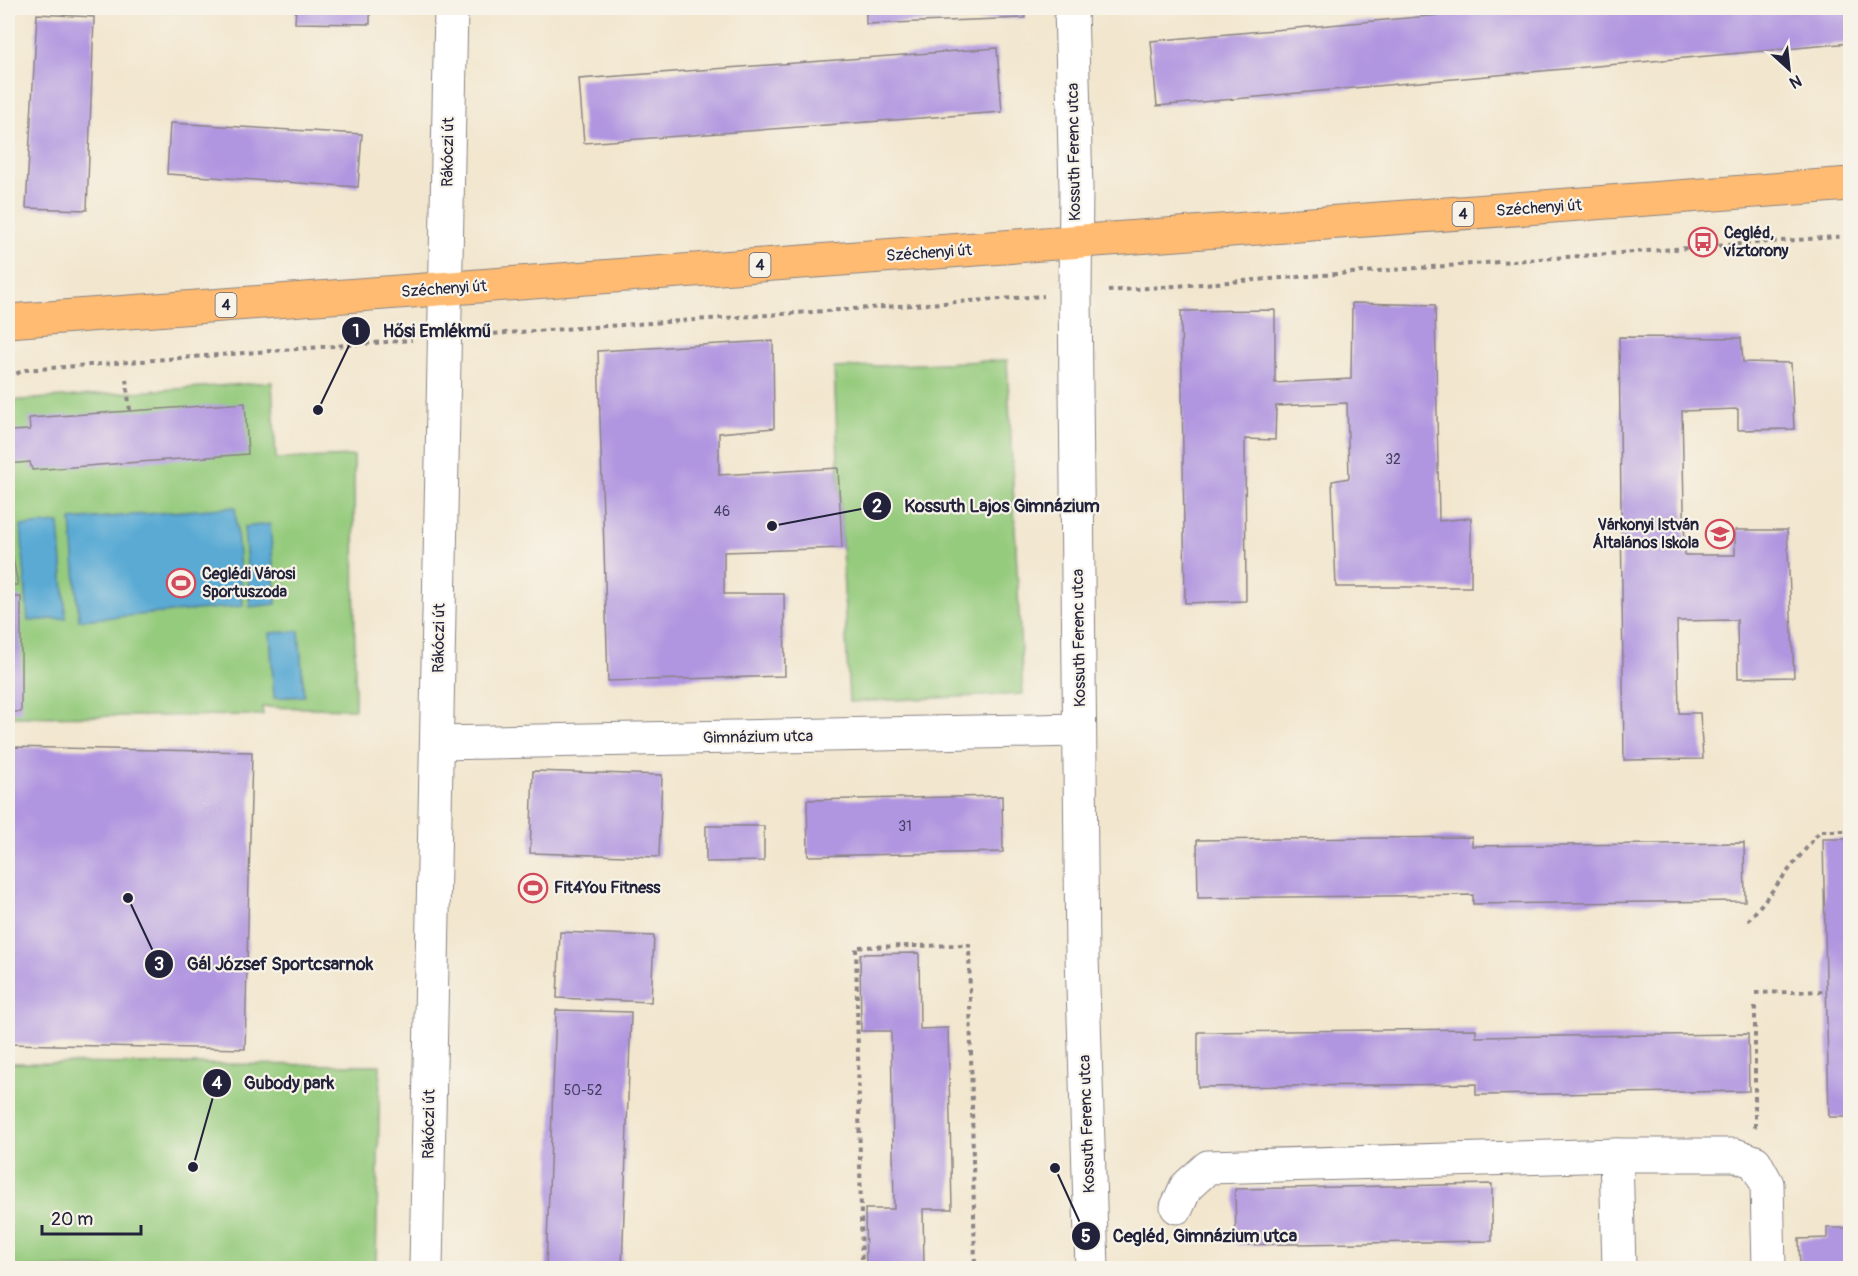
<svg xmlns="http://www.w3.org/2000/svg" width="1858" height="1276" viewBox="0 0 1858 1276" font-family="Pangolin,sans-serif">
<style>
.green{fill:#95cb7d;stroke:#5c765c;stroke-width:1.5}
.water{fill:#5aaad4;stroke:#3e6688;stroke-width:1.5}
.building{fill:#b095e0}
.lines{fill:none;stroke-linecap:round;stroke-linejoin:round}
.minor-casing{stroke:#8a8484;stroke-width:35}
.major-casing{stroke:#8a8484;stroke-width:35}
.path{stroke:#8a8484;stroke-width:4;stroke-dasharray:4.5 4.5;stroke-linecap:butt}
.minor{stroke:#fff;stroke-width:33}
.major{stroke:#febb71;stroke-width:33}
.labels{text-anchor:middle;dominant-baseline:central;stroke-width:4.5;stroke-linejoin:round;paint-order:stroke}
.number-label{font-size:14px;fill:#463f64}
.shield{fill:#f7f3e8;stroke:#62616f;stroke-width:1.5}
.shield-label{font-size:15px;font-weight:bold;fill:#22223b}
.street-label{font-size:16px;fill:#22223b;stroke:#f7f3e8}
.poi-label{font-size:16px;font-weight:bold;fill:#22223b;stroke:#f7f3e8;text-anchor:start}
.leader{fill:none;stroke:#22223b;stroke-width:2}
.callout-dot{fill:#22223b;stroke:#f7f3e8;stroke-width:2}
.mark-label{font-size:18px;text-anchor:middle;font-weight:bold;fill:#fff}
.callout-label{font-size:18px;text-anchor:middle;font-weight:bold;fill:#22223b;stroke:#f7f3e8;stroke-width:4.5;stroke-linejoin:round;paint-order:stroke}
</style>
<rect width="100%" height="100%" fill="#f7f3e8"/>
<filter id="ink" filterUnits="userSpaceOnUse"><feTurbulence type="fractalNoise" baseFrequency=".0167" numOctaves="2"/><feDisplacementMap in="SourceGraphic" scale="12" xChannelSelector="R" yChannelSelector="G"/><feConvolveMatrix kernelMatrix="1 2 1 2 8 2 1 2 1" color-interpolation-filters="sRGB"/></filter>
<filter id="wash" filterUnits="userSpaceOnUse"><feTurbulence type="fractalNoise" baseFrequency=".008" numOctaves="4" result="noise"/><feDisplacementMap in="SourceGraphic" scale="24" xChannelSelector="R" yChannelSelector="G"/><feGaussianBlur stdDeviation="1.35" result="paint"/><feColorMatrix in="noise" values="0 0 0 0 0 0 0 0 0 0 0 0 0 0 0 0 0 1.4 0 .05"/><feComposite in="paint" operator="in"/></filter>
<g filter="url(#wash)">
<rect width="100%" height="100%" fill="#f2e6ce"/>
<!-- green -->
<g class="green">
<polygon points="1007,360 1023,694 849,702 834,368"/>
<polygon points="272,382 276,459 354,456 355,709 262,707 263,715 8,717 8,401"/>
<polygon points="8,1063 380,1065 376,1268 8,1268"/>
</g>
<!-- water -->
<g class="water">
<polygon points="235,507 243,606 79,620 71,520"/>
<polygon points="59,523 66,618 28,621 21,526"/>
<polygon points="270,524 276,604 250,607 244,527"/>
<polygon points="299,631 304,696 274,698 270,633"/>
</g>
<g id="blocks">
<!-- building -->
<g class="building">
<polygon points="296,8 370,8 370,24 295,23"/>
<polygon points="866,8 1024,8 1025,18 866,24"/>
<polygon points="1518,8 1850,8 1850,43 1157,106 1151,41"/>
<polygon points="37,14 94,17 87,210 26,208"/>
<polygon points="997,48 1002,112 584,143 579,79"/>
<polygon points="170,123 362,134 358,187 167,174"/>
<polygon points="1352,303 1435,305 1439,521 1471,518 1471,587 1336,587 1332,481 1349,478 1347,403 1276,406 1275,440 1245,439 1246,601 1185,603 1181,311 1275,310 1275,383 1351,379"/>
<polygon points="1619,337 1741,338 1743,362 1791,363 1794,429 1738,430 1738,409 1682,411 1685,555 1735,555 1735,530 1787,530 1794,677 1738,678 1737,620 1677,621 1679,713 1700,713 1703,759 1624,760"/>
<polygon points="773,341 774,428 719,433 719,475 838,468 842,548 724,552 724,594 784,594 785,676 608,681 598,351"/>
<polygon points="245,403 248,454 32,470 30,462 8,464 8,431 30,430 29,418"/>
<polygon points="8,537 9,537 18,585 8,585"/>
<rect x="8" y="597" width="13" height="115"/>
<polygon points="8,747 252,752 245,1049 8,1044"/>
<polygon points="533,771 662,775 659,857 530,853"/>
<polygon points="1002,796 1003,852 808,856 807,800"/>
<polygon points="706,826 764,826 764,861 706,862"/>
<polygon points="1472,837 1472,846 1744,843 1745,901 1473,904 1473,895 1198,898 1197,840"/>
<polygon points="1823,839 1850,839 1850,1117 1829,1117"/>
<polygon points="560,932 654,936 651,1002 557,998"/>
<polygon points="919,953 920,1029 948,1028 952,1209 923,1209 924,1268 866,1268 865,1209 894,1209 891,1031 861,1031 860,954"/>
<polygon points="556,1010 631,1012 622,1268 546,1268"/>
<polygon points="1476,1029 1476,1037 1748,1034 1749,1091 1476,1095 1476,1084 1198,1087 1198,1032"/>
<polygon points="1492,1184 1492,1241 1236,1245 1235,1189"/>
<polygon points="1827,1228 1850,1228 1850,1268 1800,1268 1799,1239 1827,1238"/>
</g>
</g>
</g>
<g filter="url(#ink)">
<use href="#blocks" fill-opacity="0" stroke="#8a8484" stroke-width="1.5"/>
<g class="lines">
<!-- minor casing -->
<g class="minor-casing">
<g id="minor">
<polyline points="1071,8 1076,188 1075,293 1082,956 1092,1268"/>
<polyline points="437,743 1079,730"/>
<polyline points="1616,1155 1619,1268"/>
<polyline points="1177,1207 1186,1187 1208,1167 1616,1155 1735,1155 1755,1162 1767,1184 1769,1268"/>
<polyline points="426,1268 451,8"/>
</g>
</g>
<!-- major casing -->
<g class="major-casing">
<polyline id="major" points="8,321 1850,184"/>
</g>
<!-- path -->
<g class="path">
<polyline points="1108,291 1850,236"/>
<polyline points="476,335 1044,296"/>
<polyline points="8,377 25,370 412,340"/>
<polyline points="126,379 130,411"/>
<polyline points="1748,921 1820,831 1850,831"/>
<polyline points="1755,993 1827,991"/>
<polyline points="1755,1006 1755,1129"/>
<polyline points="862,1268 856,947 969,945 975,1268"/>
</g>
<!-- minor -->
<use href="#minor" class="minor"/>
<!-- major -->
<use href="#major" class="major"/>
</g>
</g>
<!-- icons -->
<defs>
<g id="bus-ring" transform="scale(1.5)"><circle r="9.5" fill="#f7f3e8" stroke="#d1495b" stroke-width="1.5"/><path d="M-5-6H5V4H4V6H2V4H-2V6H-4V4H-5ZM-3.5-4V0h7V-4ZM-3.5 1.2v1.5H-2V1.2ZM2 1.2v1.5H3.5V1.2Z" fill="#d1495b"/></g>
<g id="school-ring" transform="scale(1.5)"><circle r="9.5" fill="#f7f3e8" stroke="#d1495b" stroke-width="1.5"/><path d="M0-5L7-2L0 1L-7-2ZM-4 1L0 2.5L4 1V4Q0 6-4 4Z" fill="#d1495b"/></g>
<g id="stadium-ring" transform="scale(1.5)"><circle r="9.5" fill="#f7f3e8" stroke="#d1495b" stroke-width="1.5"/><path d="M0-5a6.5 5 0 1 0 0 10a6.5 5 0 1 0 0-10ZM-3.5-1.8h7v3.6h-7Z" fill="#d1495b"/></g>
</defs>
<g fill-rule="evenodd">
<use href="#bus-ring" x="1703" y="242"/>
<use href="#school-ring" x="1720" y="534"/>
<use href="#stadium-ring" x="181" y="583"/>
<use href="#stadium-ring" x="533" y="888"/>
</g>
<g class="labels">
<!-- number labels -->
<g class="number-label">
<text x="1393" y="459">32</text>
<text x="722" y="511">46</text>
<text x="905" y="826">31</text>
<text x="583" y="1090">50-52</text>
</g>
<!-- shield labels -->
<g class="shield">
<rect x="1452.5" y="202" width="21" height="24" rx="4.5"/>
<rect x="749.5" y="253" width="21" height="24" rx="4.5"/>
<rect x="215.5" y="293" width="21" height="24" rx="4.5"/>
</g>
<g class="shield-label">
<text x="1463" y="214">4</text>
<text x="760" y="265">4</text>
<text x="226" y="305">4</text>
</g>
<!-- street labels -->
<g class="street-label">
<text transform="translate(448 152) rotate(-89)">Rákóczi út</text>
<text transform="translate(1074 152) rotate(-91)">Kossuth Ferenc utca</text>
<text transform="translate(1539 208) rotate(-4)">Széchenyi út</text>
<text transform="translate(929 253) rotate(-4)">Széchenyi út</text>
<text transform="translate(444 289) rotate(-4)">Széchenyi út</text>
<text transform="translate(439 638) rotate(-89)">Rákóczi út</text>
<text transform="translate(1079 638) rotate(-91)">Kossuth Ferenc utca</text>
<text transform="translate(758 737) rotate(-1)">Gimnázium utca</text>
<text transform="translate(429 1124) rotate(-89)">Rákóczi út</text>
<text transform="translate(1087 1124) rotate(-92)">Kossuth Ferenc utca</text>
</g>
<!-- poi labels -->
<g class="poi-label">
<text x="1724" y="233">Cegléd,<tspan x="1724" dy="18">víztorony</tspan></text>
<text x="1699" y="525" text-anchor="end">Várkonyi István<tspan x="1699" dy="18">Általános Iskola</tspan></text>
<text x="202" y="574">Ceglédi Városi<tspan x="202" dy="18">Sportuszoda</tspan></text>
<text x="554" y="888">Fit4You Fitness</text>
</g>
</g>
<!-- callouts -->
<path class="leader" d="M318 410L356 331M772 526L877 506M128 898L159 964M193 1167L217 1083M1055 1168L1086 1236"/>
<g class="callout-dot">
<circle cx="318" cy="410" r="6"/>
<circle cx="772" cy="526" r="6"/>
<circle cx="128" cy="898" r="6"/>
<circle cx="193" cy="1167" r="6"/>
<circle cx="1055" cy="1168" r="6"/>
<circle cx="356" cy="331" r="15"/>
<circle cx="877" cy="506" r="15"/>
<circle cx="159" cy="964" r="15"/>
<circle cx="217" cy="1083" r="15"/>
<circle cx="1086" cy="1236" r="15"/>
</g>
<g class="mark-label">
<text x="356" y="337">1</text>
<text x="877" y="512">2</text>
<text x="159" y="970">3</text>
<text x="217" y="1089">4</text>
<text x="1086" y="1242">5</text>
</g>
<g class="callout-label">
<text x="437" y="337">Hősi Emlékmű</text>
<text x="1002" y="512">Kossuth Lajos Gimnázium</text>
<text x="280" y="970">Gál József Sportcsarnok</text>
<text x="289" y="1089">Gubody park</text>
<text x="1205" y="1242">Cegléd, Gimnázium utca</text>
</g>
<!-- margin -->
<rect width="1858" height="1276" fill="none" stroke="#f7f3e8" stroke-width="30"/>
<!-- north arrow -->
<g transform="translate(1789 69) rotate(153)" stroke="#f7f3e8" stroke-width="4.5" paint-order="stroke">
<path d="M0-4.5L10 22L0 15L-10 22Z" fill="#22223b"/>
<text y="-9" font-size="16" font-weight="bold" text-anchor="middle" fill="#22223b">N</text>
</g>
<!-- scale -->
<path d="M42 1225v9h99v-9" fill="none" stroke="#22223b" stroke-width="3"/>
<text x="51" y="1225" font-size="18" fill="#22223b" stroke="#f7f3e8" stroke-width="4.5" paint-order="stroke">20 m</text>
</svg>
